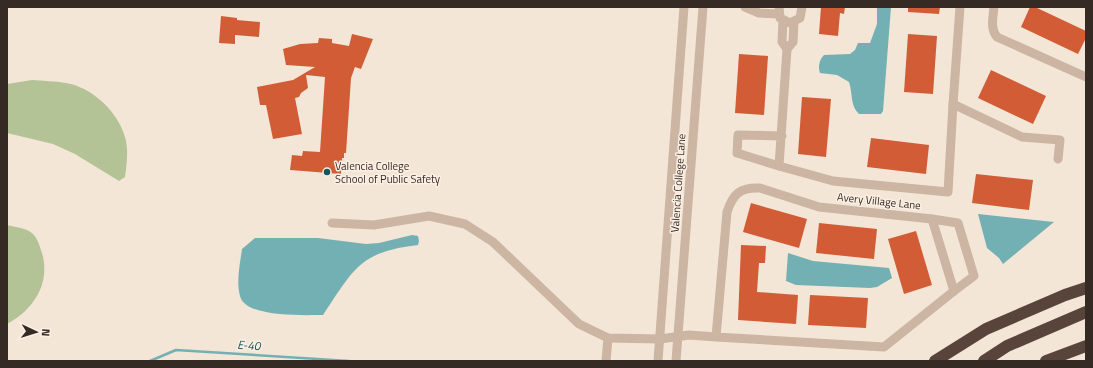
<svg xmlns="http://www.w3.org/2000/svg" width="1093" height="368" viewBox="0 0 1093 368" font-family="'Titillium Web',sans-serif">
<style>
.green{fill:#b4c396}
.water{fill:#73b0b3}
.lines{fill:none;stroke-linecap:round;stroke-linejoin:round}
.stream{stroke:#73b0b3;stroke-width:2.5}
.building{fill:#d15c36}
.minor{stroke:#ccb5a2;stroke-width:9}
.highway{stroke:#58443b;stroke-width:12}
.poi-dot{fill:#17565b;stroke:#fbf0e3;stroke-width:1.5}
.labels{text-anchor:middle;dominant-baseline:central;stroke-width:3;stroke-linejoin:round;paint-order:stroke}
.poi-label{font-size:11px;fill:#362a25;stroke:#fbf0e3;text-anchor:start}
.street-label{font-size:11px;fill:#362a25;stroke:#fbf0e3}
.water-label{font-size:12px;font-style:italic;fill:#17565b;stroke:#fbf0e3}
</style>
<rect width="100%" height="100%" fill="#f3e6d7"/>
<!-- green -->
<g class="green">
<path d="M32,80C43,81 55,81 66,83C91,87 116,110 124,134C129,147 127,163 125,177L119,181L75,154L53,144L7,133V84Z"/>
<path d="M7,225C15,227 27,228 33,234C38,239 40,247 42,253C51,284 33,310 7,324Z"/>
</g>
<!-- water -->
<g class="water">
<path d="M877,7H891L883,111L881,114H859C850,106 853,94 849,82L837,75L820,73C818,67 819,60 824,55L850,54L855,50L858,43H870L877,24Z"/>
<polygon points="978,214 1054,222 1003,264 999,258 987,248"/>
<path d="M412,235L418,236L419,241L418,245C359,252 354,269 323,315C305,315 245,318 240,296C236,281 240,264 242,249L255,238H318L366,244L379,243Z"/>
<polygon points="788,253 813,261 889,268 892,278 877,287 870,288 796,285 786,281"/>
</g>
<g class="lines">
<!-- stream -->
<polyline class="stream" points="150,361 176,350 349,361"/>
</g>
<!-- building -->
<g class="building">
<polygon points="821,7 845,7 844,14 840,13 838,36 819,34"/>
<polygon points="908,7 940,7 939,14 908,12"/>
<polygon points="1030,7 1035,7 1086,31 1086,38 1078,54 1021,27"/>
<polygon points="221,16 237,18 237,20 260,22 259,37 235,35 235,44 219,43"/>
<polygon points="352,34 373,39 361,69 355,67 351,78 346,153 344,153 344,158 342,158 341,174 290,170 292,155 302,156 303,151 320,152 325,77 306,75 308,88 301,93 299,97 295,98 302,134 273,139 266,105 260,105 257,87 293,80 315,67 286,65 283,49 300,44 318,43 319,38 332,39 332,43 349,46"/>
<polygon points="908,34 937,36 933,94 904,92"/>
<polygon points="739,54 768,56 764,115 735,113"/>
<polygon points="991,70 1046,96 1033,124 978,98"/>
<polygon points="802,97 831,99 826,157 798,154"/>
<polygon points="871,138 929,145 926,174 867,167"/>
<polygon points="976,174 1033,180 1029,210 972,203"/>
<polygon points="751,203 807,219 799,248 743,232"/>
<polygon points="819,223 877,229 874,259 816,253"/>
<polygon points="916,231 932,285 904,294 888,239"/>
<polygon points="741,245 766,246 765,263 759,263 757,292 798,295 796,324 738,320"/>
<polygon points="810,295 868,298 866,328 808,325"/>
</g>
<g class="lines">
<!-- minor -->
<g class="minor">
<polyline points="745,7 759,13 779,14"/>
<polyline points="779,7 780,18 790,23 800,18 802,7"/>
<path d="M994,7C993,17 990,29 997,37L1086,77"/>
<polyline points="783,20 782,42 787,49 793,42 794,22"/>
<polyline points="953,104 960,7"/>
<polyline points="782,136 738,135 737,153 779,166 787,49"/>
<polyline points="779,166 833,181 948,192 953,104 1022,137 1060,140 1058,159"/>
<polyline points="932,219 958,223 974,276 954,291"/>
<path d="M332,223L374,225L429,216L465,224L493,242L579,324L608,338L660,339L689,335L716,337L884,347L954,291L932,219L819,207L760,188C740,187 733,194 727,212L716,337"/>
<polyline points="606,361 608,338"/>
<polyline points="658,361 684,7"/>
<polyline points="676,361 703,7"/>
</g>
<!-- highway -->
<g class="highway">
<polyline points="935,361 986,329 1065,295 1086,288"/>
<polyline points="984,361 1007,346 1086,312"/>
<polyline points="1046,361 1086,346"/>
</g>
</g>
<!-- markers -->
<circle class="poi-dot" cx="327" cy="172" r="4"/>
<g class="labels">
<!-- poi labels -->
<g class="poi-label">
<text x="335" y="166">Valencia College<tspan x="335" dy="13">School of Public Safety</tspan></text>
</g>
<!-- street labels -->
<g class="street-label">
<text transform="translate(678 183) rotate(-86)">Valencia College Lane</text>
<text transform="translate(879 201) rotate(6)">Avery Village Lane</text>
</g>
<!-- water labels -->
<g class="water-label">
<text transform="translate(249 345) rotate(4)">E-40</text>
</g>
</g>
<!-- border -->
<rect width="1093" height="368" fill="none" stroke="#362a25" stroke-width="16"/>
<!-- north arrow -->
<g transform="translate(36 332) rotate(94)" stroke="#fbf0e3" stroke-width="3" paint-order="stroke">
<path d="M0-3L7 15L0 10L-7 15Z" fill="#362a25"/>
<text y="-6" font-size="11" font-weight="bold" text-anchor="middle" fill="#362a25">N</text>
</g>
</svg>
